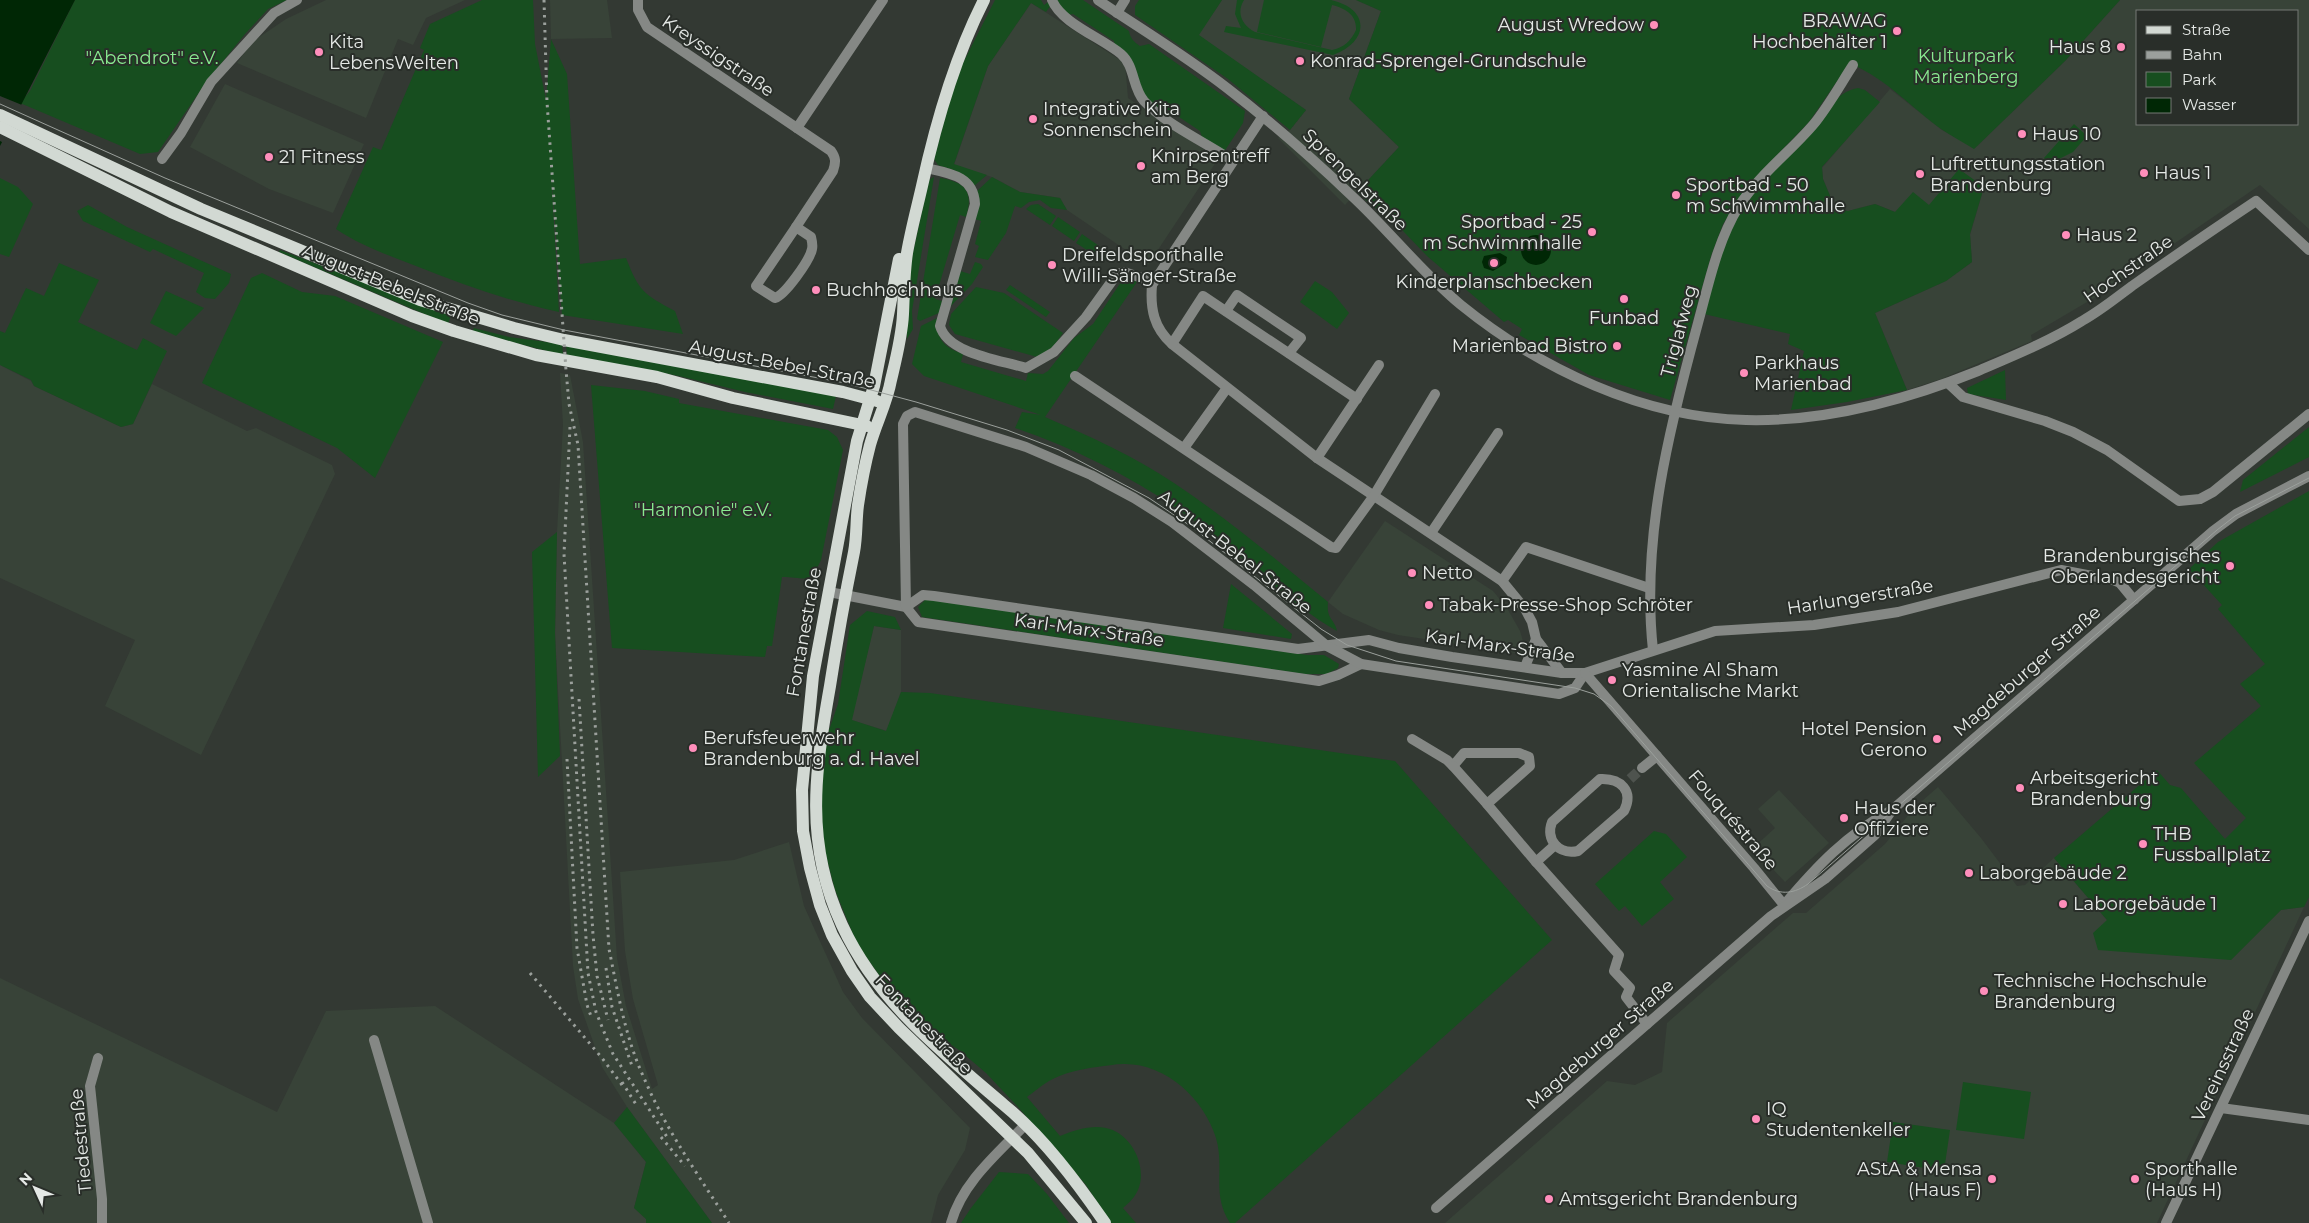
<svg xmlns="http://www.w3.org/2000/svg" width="2309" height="1223" viewBox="0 0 2309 1223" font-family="Montserrat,sans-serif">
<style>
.built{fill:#384338;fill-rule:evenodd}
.green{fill:#174e1f}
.water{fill:#002705}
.pier{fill:#333933}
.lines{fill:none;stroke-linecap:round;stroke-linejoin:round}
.minor-tunnel{stroke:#4e534e;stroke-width:10;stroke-dasharray:10 5;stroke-linecap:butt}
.minor{stroke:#858885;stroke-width:10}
.major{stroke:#d2d9d3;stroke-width:12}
.tram{stroke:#9ba09c;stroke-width:1}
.rail{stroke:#9ba09c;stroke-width:3;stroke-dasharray:2.5 5;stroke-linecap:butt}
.poi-dot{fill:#ff8ebb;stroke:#292e29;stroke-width:2}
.labels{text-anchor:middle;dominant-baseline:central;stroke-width:4;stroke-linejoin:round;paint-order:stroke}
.poi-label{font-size:18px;fill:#e5e9e6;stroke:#292e29;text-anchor:start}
.street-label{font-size:18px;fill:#e5e9e6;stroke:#292e29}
.park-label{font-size:18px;fill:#89ea90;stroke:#292e29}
</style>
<rect width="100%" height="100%" fill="#333933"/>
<!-- built -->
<g class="built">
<polygon points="326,0 465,0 426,18 413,45 398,39 366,118 237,63 252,42 286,19"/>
<polygon points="550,0 607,0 612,38 551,39"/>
<polygon points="1222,0 1356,0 1381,11 1349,99 1399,147 1345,205 1278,138 1290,130 1306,110 1198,35"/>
<path d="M2120,0H2309V229L2260,185L2099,295L2031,335L2032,341L1941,379L1907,390L1875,313L1946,281L1972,262L1970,235L1984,187L1929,205L1895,212L1875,204L1848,211L1835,208L1823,179L1822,168L1890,89L1942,130L1975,148L2066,60ZM2138,11H2298V124H2138Z"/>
<polygon points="1031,3 1125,63 1128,98 1218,159 1148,265 1067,210 1060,198 1020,192 992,177 954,165 988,66"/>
<polygon points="225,84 364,144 333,213 269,189 190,147"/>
<polygon points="0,365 31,381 34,386 121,427 133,424 152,384 247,431 256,428 332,465 335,474 201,755 105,706 135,640 0,578"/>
<polygon points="560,373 570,375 583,442 617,958 626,1006 652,1089 658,1085 633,999 625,951 620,872 734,860 789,842 804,906 843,992 862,1018 970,1128 965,1150 938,1195 931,1223 712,1223 627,1107 602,1067 578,999 573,966 555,633 557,532 563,425"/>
<polygon points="1385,521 1493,591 1507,608 1520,631 1525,648 1523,654 1398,635 1379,630 1343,614 1328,602"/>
<polygon points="874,626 901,630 901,692 887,731 851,720"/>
<polygon points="1938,787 1981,838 2017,886 2025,885 2054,858 2107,920 2231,960 2281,910 2304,907 2157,1223 1445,1223 1607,1081 1635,1085 1662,1072 1667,1023 1793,913 1806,913 1885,844 1914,808"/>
<polygon points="1779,790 1829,843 1785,882 1753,848 1775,828 1758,809"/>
<polygon points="0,978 277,1112 326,1011 435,1006 614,1123 646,1162 634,1208 646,1219 646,1223 0,1223"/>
</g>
<!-- green -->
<g class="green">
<polygon points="75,0 287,0 268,9 245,34 207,81 158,152 140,154 20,103 30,91"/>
<path d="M482,0H533L535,44L546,100L551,39L567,74L580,264L626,258C639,291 643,294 675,311L683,334L562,315L551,169L559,312C508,301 464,285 416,266C388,255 361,246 336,229L373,147L381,150L424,50L420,48L430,24Z"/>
<path d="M995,0H1041L1044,5L1048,2L1051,5L1046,12L1031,3L988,66L954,164L987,175L974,186C965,172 953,170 938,165L934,159L951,95L962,65Z"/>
<path d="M1054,0H1083L1129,31C1130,38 1134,42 1140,46L1149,44L1245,111L1243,123L1224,152L1202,137L1200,131L1164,107L1157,108L1148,100L1115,46L1114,41L1073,14L1068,15Z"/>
<polygon points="1139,0 1222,0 1199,35 1306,110 1290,130 1228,79 1135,15 1135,6"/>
<path d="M1237,0H1244C1236,13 1242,25 1255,32L1332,50C1343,48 1351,41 1356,30C1357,15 1345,8 1332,5L1321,47L1257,32L1264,0H1331C1371,9 1369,42 1333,55L1224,32L1226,26L1241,28L1235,14Z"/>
<path d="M1356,0H2120L2066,60L1974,149C1963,142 1951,136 1941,129C1912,108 1886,79 1853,65L1846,68L1809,122L1750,183L1723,224L1711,256L1670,400L1589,375L1519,335L1522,329L1508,320L1504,322L1427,256L1382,209L1374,208L1357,192L1399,147L1349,99L1381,11Z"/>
<path d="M1858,88L1865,90L1880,102L1822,167L1823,179L1835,208L1848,211L1875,204L1895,212L1913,192L1929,205L1959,169L1984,187L1970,234L1972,262L1946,281L1875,313L1907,390L1847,402L1791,410L1804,351L1788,344L1790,334L1704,314C1712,285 1718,253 1732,227C1752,188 1787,160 1816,128C1831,111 1833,93 1858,88Z"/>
<polygon points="2074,124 2087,136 2073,152 2049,164 2044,158"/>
<polygon points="934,177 912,311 913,329 907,339 906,284 929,180"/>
<polygon points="992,177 1020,192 1060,198 1067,210 1051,208 1040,200 1029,202 1021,208 1015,206 1006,233 988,260 975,257 979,246 975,244 981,221 975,219 979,201 977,191"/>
<polygon points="0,178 18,187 33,204 9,257 0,254"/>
<path d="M940,178C965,182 974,191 966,217L960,215L935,299L942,301L939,313L920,321L917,319Z"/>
<polygon points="1038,204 1056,216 1050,225 1026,209 1031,205"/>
<polygon points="88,205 127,227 231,274 229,283 215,299 205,298 196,292 204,273 153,249 150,252 83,221 77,211"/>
<polygon points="1058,217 1080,232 1074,241 1052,226"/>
<polygon points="1082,234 1109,253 1104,261 1076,243"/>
<polygon points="280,250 451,315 448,324 279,252"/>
<polygon points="975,262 981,264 983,267 972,284 950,307 960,271 970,274"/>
<polygon points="59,263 99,280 78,322 137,350 143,338 167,351 133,424 121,427 34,386 31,380 0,365 0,331 5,333 26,288 44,296"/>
<polygon points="262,273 302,292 335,296 443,342 375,478 337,448 202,383 251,278"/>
<path d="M1131,279L1137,282L1045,417C1089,436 1134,456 1174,483C1228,519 1278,561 1328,602C1326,620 1335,619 1337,631C1293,606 1257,569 1217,538C1157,490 1088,453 1015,428L1022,412L1041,415L924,376L912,364L921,326L937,318C936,339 944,348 963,354L961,362L1026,381L1028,373L1043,374L1048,371L1074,338L1093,324L1121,282Z"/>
<polygon points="1315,281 1332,292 1349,313 1337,329 1300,302"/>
<polygon points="1010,285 1050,312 1046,317 1006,290"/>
<polygon points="976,287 1004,293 1063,333 1049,352 1037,357 955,334 949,325 951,314"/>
<polygon points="166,291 204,308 176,336 150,323"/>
<polygon points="474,328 509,337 562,344 563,355 472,332"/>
<polygon points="566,345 836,396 833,409 745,392 679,376 567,355"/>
<polygon points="2005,370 2006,400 1968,394 1967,388"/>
<path d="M591,385L645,391L679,399V403L828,430L837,437L843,450L821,560C809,586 807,577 782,577L772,646H767L765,657L612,648Z"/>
<polygon points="2309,427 2309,457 2240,492 2243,480"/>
<polygon points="2309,491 2309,897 2304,907 2281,910 2231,960 2098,950 2093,933 2107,920 2054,858 2066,848 2157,770 2170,785 2181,788 2225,839 2246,818 2194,763 2261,706 2240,684 2265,664 2218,609 2222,605 2189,569 2218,542"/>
<polygon points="557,532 555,633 560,756 538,777 532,552"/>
<polygon points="1231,584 1292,634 1291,639 1223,628"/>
<polygon points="931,599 1307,655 1324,655 1339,664 1338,668 1327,674 1304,674 922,617 918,607 925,600"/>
<path d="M867,611L895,617L901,630L874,626L852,720L886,731L901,692L930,693L1395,761L1552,940L1235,1223H1230C1211,1194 1225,1169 1216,1138C1204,1099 1166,1063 1123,1064C1115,1064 1106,1066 1097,1067C1081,1069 1063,1073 1049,1081C1042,1085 1034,1092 1027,1097L1060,1136C1075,1130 1091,1125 1106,1128C1131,1133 1148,1166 1138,1190C1135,1197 1129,1203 1123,1208L1136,1223H1111L1086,1185L1019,1108L986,1073L959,1050L924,1027L899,1003L857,944L835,890L825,852L821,820L822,767L828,733L838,704L850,625Z"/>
<polygon points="1654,831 1666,834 1687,857 1660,882 1674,899 1642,926 1625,906 1619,911 1595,884"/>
<polygon points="1963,1082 2031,1092 2024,1139 1956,1130"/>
<polygon points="627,1107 712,1223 646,1223 646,1219 634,1208 646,1162 614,1123"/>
<polygon points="1893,1122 1950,1130 1944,1171 1887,1162"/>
<polygon points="999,1172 1028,1174 1047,1194 1069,1223 961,1223 971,1208"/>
</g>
<!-- water -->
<g class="water">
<polygon points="0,0 75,0 0,146"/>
<circle cx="1536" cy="250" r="15"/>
<polygon points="1500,253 1507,257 1506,263 1493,271 1484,268 1482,262 1484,256"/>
</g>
<!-- pier -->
<polygon class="pier" points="0,96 22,105 4,143 0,141"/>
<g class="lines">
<!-- minor-tunnel -->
<polyline class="minor-tunnel" points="1630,779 1642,768"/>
<!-- minor -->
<g class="minor">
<path d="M638,0V10L647,27L831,151C836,158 836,162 833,171L796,227"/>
<path d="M1052,0C1061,23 1102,38 1121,54C1135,66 1132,87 1144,101C1165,124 1207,143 1233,161"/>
<path d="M1098,0C1141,29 1186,56 1227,88C1270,121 1311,157 1351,195C1389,230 1421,272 1461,305C1540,369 1644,418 1746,420C1825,422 1906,400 1978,371C2013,356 2050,341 2082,321C2100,311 2116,298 2132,286C2173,257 2214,229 2256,201L2309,250"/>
<polyline points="1117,13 1125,0"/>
<path d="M1263,116L1152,285C1150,309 1154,328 1172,344L1317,458L1502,581L1525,609L1532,622L1536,639L1562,673"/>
<polyline points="797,128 883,0"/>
<polyline points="162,159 181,133 211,82 221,71 274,13 297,0"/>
<path d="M926,168C949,173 974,176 975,204L940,326C948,354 1001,360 1026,368L1054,352L1086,317L1117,274L1124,272L1142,278L1152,285"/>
<path d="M796,227L811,237C812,241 813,245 812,249C810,260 785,295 775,298L756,286Z"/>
<polyline points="1226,311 1237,295 1301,338 1289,353"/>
<polyline points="1172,344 1203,296 1357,399"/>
<polyline points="1075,376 1331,547 1336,548 1373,497 1435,394"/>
<polyline points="1948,383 1963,397 2045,421 2073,432 2107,450 2179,501 2200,499 2213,492 2309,414"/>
<polyline points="1184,448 1227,388"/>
<polyline points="1317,458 1379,365"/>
<polyline points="1431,533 1498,433"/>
<polyline points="1502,581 1526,547 1649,588"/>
<polyline points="829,592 906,607 918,622 1319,681 1338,675 1361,664"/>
<polyline points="906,607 923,595 934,596 1298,649 1369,640 1399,648 1452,657 1562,673 1585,673 1715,631 1814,625 1898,612 2061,570 2113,580 2120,583 2134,600"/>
<polyline points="906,607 903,424 907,416 915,412 1026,447 1091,475 1134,498 1172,522 1254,585 1327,646 1361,664 1559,694 1575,688 1585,673"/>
<path d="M1653,650C1641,540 1669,429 1698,323C1709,283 1717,242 1739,206C1759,175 1789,153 1813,125C1828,107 1840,85 1853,65"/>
<polyline points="1525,667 1536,639"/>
<polyline points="1585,673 1754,868 1784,905"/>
<polyline points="1412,739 1447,760 1453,766 1464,753 1519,753 1529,757 1530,766 1487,804 1536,862"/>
<polyline points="1453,766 1487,804"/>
<polyline points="1642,768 1657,756"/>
<path d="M1600,779C1621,778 1634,791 1624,811L1578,851C1559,855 1545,840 1552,822Z"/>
<polyline points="1555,845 1536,862 1619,955 1614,971 1630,988 1626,997 1647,1024"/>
<path d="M1784,905C1817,866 1846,835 1892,810L2213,531L2236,514L2309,476"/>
<polyline points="374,1040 428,1223"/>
<polyline points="98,1058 90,1086 102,1199 102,1223"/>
<polyline points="2221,1108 2309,1120"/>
<polyline points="1436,1208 1771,916 1825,879 1875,835 1890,813"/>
<path d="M951,1223C962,1183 997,1154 1025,1125"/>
<polyline points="2166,1223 2309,921"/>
</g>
<!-- major -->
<g class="major">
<path d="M984,0C954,59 936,122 922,186C917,208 911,230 907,253C904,273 904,293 903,314C902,336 896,359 891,380C887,403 876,423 870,445C865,464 861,485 858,505C856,520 857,536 854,552C845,596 837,641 830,686C815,771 804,843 842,925C877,1001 942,1052 1004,1105C1043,1137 1076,1181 1105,1223"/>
<polyline points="0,115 201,209 420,300 514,328 564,340 843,392 877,401"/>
<polyline points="0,127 171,212 412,316 454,331 536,355 657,377 733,398 867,426"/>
<polyline points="899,259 874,386 857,441 813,676 802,790 803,831 810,868 820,905 832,935 852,971 870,997 899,1028 1028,1153 1086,1223"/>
</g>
<!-- tram -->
<path class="tram" d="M0,104L165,178L468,303L502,315L564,330L845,383L916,402L1007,430L1059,450L1149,498L1192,527L1321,629L1347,645L1396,661L1575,688L1594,694L1611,706L1767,886C1781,896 1795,893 1808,884L2217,530L2235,516L2309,478"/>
<!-- rail -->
<g class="rail">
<path d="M544,0L547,102L566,370L569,404L578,445L609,949C618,993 625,1037 644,1078C666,1130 699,1176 729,1223"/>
<polyline points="570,427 564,554 588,973 596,1012 613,1054 669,1140"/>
<polyline points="579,699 593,935 597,976 608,1020"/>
<polyline points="567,759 577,948 587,1005 592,1019"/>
<polyline points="606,968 612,1007 633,1069"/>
<polyline points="530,973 602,1058 625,1089"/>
<polyline points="622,1082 637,1106"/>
<polyline points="661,1137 685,1166"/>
</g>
</g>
<!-- markers -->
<g class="poi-dot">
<circle cx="1654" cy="25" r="5"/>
<circle cx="1897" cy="31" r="5"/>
<circle cx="2121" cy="47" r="5"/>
<circle cx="319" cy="52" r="5"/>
<circle cx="1300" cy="61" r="5"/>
<circle cx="1033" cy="119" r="5"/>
<circle cx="2022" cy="134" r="5"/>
<circle cx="269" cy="157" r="5"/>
<circle cx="1141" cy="166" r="5"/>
<circle cx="2144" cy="173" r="5"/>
<circle cx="1920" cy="174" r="5"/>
<circle cx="1676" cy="195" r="5"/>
<circle cx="1592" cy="232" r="5"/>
<circle cx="2066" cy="235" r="5"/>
<circle cx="1494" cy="263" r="5"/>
<circle cx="1052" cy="265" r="5"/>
<circle cx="816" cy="290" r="5"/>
<circle cx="1624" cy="299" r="5"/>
<circle cx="1617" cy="346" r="5"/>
<circle cx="1744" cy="373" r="5"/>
<circle cx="2230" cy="566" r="5"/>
<circle cx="1412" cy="573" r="5"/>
<circle cx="1429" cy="605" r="5"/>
<circle cx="1612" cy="680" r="5"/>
<circle cx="1937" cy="739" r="5"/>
<circle cx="693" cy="748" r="5"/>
<circle cx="2020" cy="788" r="5"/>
<circle cx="1844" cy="818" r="5"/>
<circle cx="2143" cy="844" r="5"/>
<circle cx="1969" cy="873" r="5"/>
<circle cx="2063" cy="904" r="5"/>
<circle cx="1984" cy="991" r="5"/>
<circle cx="1756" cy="1119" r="5"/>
<circle cx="1992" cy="1179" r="5"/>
<circle cx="2135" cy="1179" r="5"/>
<circle cx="1549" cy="1199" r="5"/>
</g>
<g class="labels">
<!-- poi labels -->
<g class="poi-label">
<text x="1887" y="21" text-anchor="end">BRAWAG<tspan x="1887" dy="21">Hochbehälter 1</tspan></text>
<text x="1644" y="25" text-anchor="end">August Wredow</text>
<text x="329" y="42">Kita<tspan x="329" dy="21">LebensWelten</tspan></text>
<text x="2111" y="47" text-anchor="end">Haus 8</text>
<text x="1310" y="61">Konrad-Sprengel-Grundschule</text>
<text x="1043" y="109">Integrative Kita<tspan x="1043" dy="21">Sonnenschein</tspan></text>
<text x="2032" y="134">Haus 10</text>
<text x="1151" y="156">Knirpsentreff<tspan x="1151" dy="21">am Berg</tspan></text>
<text x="279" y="157">21 Fitness</text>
<text x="1930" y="164">Luftrettungsstation<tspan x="1930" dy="21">Brandenburg</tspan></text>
<text x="2154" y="173">Haus 1</text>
<text x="1686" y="185">Sportbad - 50<tspan x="1686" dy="21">m Schwimmhalle</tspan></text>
<text x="1582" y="222" text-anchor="end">Sportbad - 25<tspan x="1582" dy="21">m Schwimmhalle</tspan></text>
<text x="2076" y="235">Haus 2</text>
<text x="1062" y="255">Dreifeldsporthalle<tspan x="1062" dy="21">Willi-Sänger-Straße</tspan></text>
<text x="1494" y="282" text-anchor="middle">Kinderplanschbecken</text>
<text x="826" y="290">Buchhochhaus</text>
<text x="1624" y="318" text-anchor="middle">Funbad</text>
<text x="1607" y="346" text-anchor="end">Marienbad Bistro</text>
<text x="1754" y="363">Parkhaus<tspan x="1754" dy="21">Marienbad</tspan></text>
<text x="2220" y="556" text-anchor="end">Brandenburgisches<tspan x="2220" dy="21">Oberlandesgericht</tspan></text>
<text x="1422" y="573">Netto</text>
<text x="1439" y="605">Tabak-Presse-Shop Schröter</text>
<text x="1622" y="670">Yasmine Al Sham<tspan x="1622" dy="21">Orientalische Markt</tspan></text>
<text x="1927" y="729" text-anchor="end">Hotel Pension<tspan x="1927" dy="21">Gerono</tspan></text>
<text x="703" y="738">Berufsfeuerwehr<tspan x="703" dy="21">Brandenburg a. d. Havel</tspan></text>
<text x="2030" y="778">Arbeitsgericht<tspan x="2030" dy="21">Brandenburg</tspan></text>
<text x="1854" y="808">Haus der<tspan x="1854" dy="21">Offiziere</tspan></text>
<text x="2153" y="834">THB<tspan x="2153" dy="21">Fussballplatz</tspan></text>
<text x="1979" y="873">Laborgebäude 2</text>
<text x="2073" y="904">Laborgebäude 1</text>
<text x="1994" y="981">Technische Hochschule<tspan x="1994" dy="21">Brandenburg</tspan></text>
<text x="1766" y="1109">IQ<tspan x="1766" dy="21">Studentenkeller</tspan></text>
<text x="1982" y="1169" text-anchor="end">AStA &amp; Mensa<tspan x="1982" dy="21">(Haus F)</tspan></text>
<text x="2145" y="1169">Sporthalle<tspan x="2145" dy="21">(Haus H)</tspan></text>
<text x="1559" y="1199">Amtsgericht Brandenburg</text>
</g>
<!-- street labels -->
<g class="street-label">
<text transform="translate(718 56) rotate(34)">Kreyssigstraße</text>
<text transform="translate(1355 180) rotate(44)">Sprengelstraße</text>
<text transform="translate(2128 269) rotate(-35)">Hochstraße</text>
<text transform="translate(391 285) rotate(22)">August-Bebel-Straße</text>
<text transform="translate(1679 331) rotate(-75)">Triglafweg</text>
<text transform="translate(782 364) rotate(11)">August-Bebel-Straße</text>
<text transform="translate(1235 552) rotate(38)">August-Bebel-Straße</text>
<text transform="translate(1860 597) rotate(-9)">Harlungerstraße</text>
<text transform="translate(1089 630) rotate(8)">Karl-Marx-Straße</text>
<text transform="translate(804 632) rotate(-80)">Fontanestraße</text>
<text transform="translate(1500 646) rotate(8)">Karl-Marx-Straße</text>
<text transform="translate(2027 671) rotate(-41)">Magdeburger Straße</text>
<text transform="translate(1733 820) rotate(49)">Fouquéstraße</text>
<text transform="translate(924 1024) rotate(46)">Fontanestraße</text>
<text transform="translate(1600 1044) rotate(-41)">Magdeburger Straße</text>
<text transform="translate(2223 1065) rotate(-65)">Vereinsstraße</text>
<text transform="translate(81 1141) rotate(-95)">Tiedestraße</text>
</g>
<!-- park labels -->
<g class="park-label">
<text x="1966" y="56">Kulturpark<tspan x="1966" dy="21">Marienberg</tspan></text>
<text x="152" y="58">"Abendrot" e.V.</text>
<text x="703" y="510">"Harmonie" e.V.</text>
</g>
</g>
<!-- legend -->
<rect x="2136" y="10" width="162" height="115" fill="#292e29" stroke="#747975"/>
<rect x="2146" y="26" width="25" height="8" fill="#d2d9d3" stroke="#747975"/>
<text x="2182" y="35" font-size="15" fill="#e5e9e6">Straße</text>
<rect x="2146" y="51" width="25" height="8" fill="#9ba09c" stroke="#747975"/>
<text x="2182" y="60" font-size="15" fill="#e5e9e6">Bahn</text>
<rect x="2146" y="72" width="25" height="15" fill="#174e1f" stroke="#747975"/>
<text x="2182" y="85" font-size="15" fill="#e5e9e6">Park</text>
<rect x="2146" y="98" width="25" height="15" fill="#002705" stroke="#747975"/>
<text x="2182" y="110" font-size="15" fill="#e5e9e6">Wasser</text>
<!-- north arrow -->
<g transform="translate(35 1188) rotate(314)" stroke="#292e29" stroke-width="4" paint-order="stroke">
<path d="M0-4L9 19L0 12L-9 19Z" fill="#e5e9e6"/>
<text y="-8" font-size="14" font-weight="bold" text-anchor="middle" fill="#e5e9e6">N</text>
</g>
</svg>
